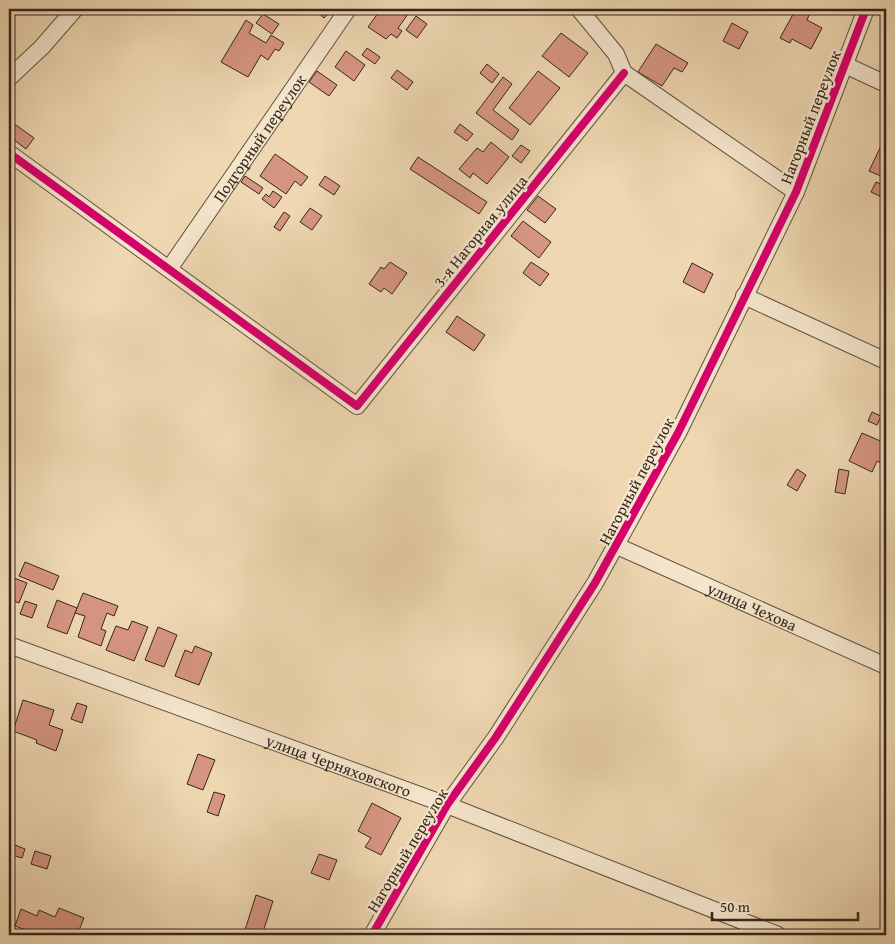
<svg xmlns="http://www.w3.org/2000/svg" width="895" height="944" viewBox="0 0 895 944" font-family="'Gentium Book Plus',serif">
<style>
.building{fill:#d69581;stroke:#35261e}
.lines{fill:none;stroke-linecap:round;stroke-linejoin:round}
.minor-casing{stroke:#635243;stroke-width:18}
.minor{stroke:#f4e5cc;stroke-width:16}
.cycleway-casing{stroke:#f4e5cc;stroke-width:11}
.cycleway{stroke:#d6006c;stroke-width:8}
.labels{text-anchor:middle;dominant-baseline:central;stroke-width:4.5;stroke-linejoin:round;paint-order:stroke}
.street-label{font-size:16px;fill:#35261e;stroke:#f4e5cc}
</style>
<rect width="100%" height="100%" fill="#eed7b1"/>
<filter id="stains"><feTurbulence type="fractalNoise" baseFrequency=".004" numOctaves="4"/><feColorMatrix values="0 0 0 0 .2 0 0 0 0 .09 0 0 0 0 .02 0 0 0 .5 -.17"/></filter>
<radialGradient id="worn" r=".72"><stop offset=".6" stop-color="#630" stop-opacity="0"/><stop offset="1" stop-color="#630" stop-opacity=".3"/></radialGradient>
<!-- building -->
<g class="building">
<polygon points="318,9 332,9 324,18 316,11"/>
<polygon points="381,9 401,9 408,14 398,28 402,31 397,38 391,34 386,39 368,27"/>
<polygon points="796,9 809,15 807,20 822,28 811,49 792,39 790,43 780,38"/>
<polygon points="263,14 279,24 272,34 256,23"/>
<polygon points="416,16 427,24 417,38 406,30"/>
<polygon points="246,20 253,25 249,33 266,43 271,35 284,43 279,51 275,49 268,60 261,55 248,77 221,62"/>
<polygon points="732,23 748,32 739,49 723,41"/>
<polygon points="561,33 588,53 569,77 542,56"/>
<polygon points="656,44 688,63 682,72 674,68 662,86 638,72"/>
<polygon points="367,48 380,57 375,64 362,55"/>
<polygon points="346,51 365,65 354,81 335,67"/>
<polygon points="487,64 499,74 492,83 480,73"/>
<polygon points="397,70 413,82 407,90 391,78"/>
<polygon points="317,71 337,85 329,96 309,82"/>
<polygon points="538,71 560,88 530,125 509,108"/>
<polygon points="503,77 512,84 493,110 519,130 512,140 476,113"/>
<polygon points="13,123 34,138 26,149 9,136 9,128"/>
<polygon points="460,124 473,134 467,141 454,132"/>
<polygon points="491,142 509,157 487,184 473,173 470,178 459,169 477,148 483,152"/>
<polygon points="882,144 886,146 886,166 881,176 869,171"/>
<polygon points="521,145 530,151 521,163 512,156"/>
<polygon points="275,154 308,177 301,186 295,181 286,194 260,176"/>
<polygon points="418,157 487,202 479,214 410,169"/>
<polygon points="245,176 263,188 259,194 241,182"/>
<polygon points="325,176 340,186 334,195 319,185"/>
<polygon points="876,182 886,186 886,199 871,192"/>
<polygon points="273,191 282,197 274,208 262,199 266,194 269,197"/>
<polygon points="538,196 556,209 545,223 527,210"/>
<polygon points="310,208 322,216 312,230 300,222"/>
<polygon points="284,212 290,216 280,231 274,227"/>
<polygon points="523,221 551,242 539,258 511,236"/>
<polygon points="390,262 407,273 392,294 384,288 381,292 369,284 381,267 384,269"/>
<polygon points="531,262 549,274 540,286 523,273"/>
<polygon points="692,263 713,274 704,293 683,282"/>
<polygon points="457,316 485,335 474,351 446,332"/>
<polygon points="872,412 881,416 877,425 868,421"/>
<polygon points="862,433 885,443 882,451 886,453 886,460 884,465 877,461 872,472 849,461"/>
<polygon points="797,469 806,475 797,491 787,485"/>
<polygon points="839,469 849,471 845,494 835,492"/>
<polygon points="25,562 59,576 53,590 19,576"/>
<polygon points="9,576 27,583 19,603 12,600 9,608"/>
<polygon points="83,593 118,606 114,616 107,613 101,629 106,631 101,646 78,637 85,616 75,613"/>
<polygon points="57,600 77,608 67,634 47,627"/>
<polygon points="25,601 37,605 32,618 20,614"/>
<polygon points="132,621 148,627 134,661 106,650 116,626 128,630"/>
<polygon points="158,627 177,635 164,667 145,660"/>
<polygon points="195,646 212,653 199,685 175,676 185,650 192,653"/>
<polygon points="23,700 54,710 49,725 63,730 56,751 36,743 37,740 13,731"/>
<polygon points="77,703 87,706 82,723 71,719"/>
<polygon points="198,754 215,760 203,790 187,784"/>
<polygon points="214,792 225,795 218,816 207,812"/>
<polygon points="372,803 401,818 381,855 365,847 371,838 358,831"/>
<polygon points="15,845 25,849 22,858 12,855"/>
<polygon points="35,851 51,856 47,869 31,864"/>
<polygon points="319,854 337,860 329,880 311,873"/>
<polygon points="256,895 273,901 262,935 245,930"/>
<polygon points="9,897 15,900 9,915"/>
<polygon points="59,908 84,918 77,935 29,935 31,932 15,926 21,909 37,916 39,910 55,917"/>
</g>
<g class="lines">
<!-- minor casing -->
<g class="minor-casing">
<g id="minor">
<polyline points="579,9 616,54 624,73 796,192"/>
<polyline points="845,65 886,84"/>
<polyline points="9,78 42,47 75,9"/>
<polyline points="9,153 357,406 624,73"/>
<path id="s1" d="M169,269L348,9"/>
<polyline points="744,296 886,361"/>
<path id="s2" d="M617,546L886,666"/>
<path id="s3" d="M9,645L447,805L778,935"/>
<polyline points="372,935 447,805 496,737 595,583 678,433 796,192 866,9"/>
</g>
</g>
<!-- minor -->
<use href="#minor" class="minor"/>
<!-- cycleway casing -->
<g class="cycleway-casing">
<g id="cycleway">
<polyline points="9,153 357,406 624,73"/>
<polyline points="372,935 447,805 496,737 595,583 678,433 796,192 866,9"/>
</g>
</g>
<!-- cycleway -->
<use href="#cycleway" class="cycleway"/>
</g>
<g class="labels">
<!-- street labels -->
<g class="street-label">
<text transform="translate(810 117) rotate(-69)">Нагорный переулок</text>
<text stroke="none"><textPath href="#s1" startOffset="159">Подгорный переулок</textPath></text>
<text transform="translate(480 231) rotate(-51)">3-я Нагорная улица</text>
<text transform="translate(636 481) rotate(-62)">Нагорный переулок</text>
<text stroke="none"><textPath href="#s2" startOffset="148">улица Чехова</textPath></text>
<text stroke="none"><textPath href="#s3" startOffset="351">улица Черняховского</textPath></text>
<text transform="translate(407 850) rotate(-59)">Нагорный переулок</text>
</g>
</g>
<!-- margin -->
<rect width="895" height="944" fill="none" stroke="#eed7b1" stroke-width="30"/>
<rect x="10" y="10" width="875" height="924" fill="none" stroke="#35261e" stroke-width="2.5"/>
<rect x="15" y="15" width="865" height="914" fill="none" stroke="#35261e"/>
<!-- scale -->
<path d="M712 912v8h146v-8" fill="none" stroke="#35261e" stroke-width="2.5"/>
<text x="720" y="912" font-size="15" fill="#35261e" stroke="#f4e5cc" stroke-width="4" paint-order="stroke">50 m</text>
<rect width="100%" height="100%" filter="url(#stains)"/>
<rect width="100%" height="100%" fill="url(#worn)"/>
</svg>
